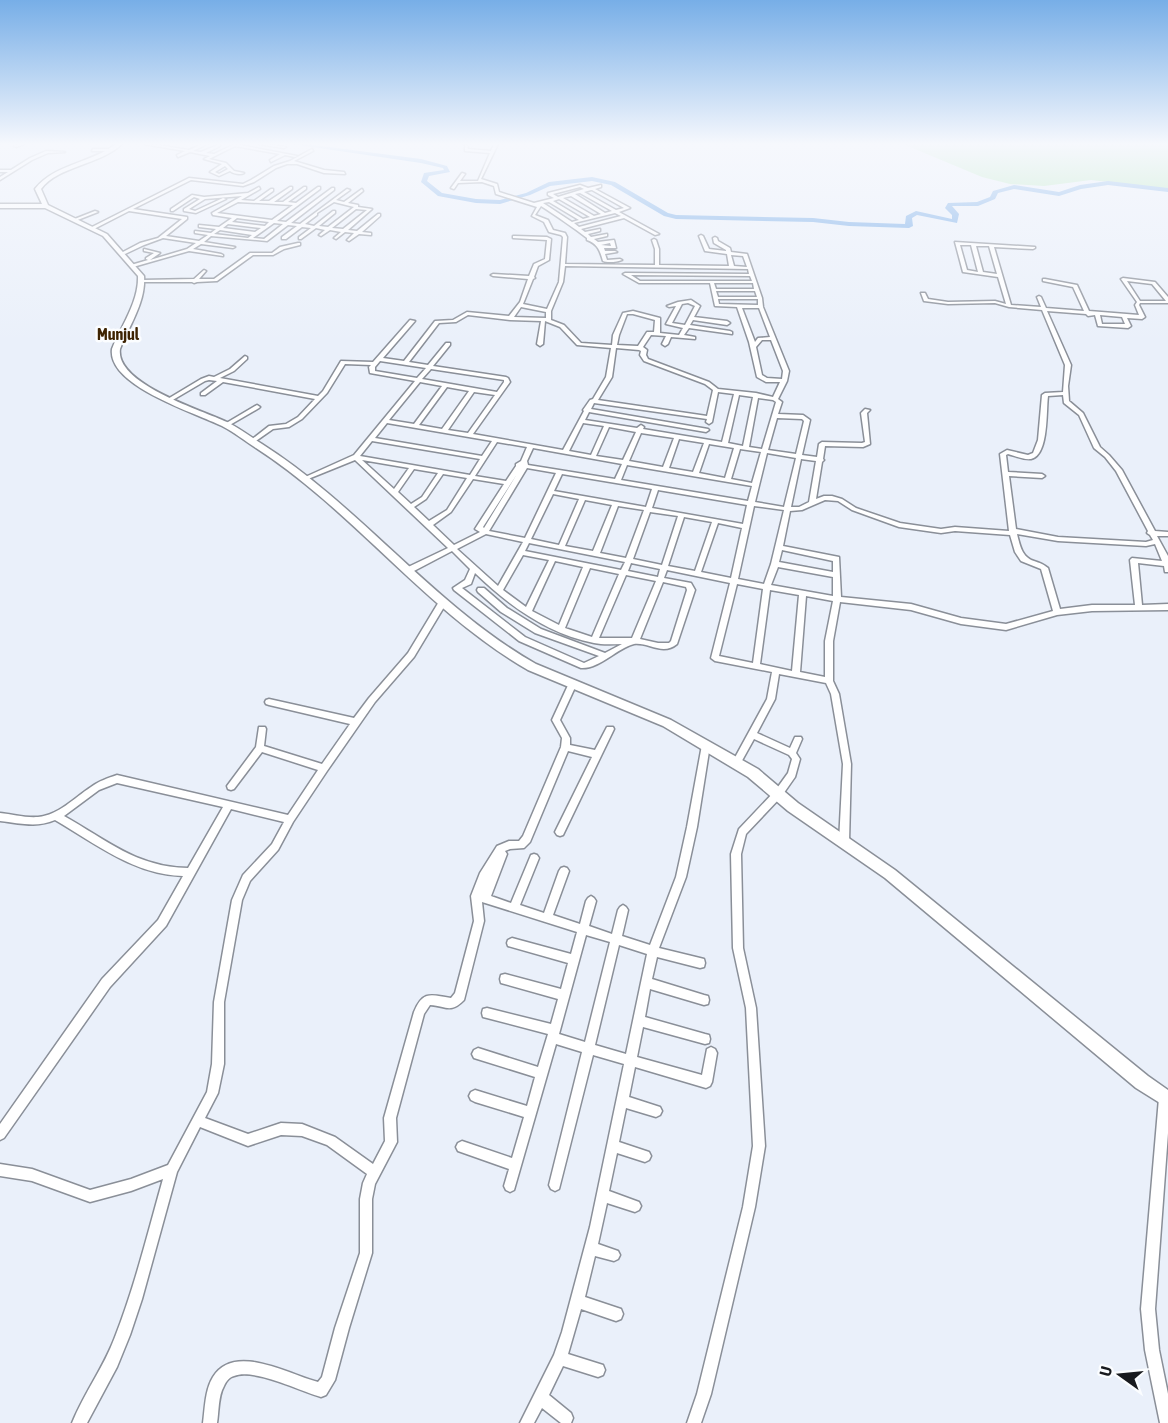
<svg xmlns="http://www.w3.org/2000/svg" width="1168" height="1423" viewBox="0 0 1168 1423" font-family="'Asap Condensed',sans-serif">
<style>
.green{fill:#aee6b2}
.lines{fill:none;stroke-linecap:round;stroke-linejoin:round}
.river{fill:#6ea6e5;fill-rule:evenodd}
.street-casing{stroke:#8a8f98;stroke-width:3}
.secondary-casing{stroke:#8a8f98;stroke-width:3}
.street{fill:#fff;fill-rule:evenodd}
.secondary{fill:#fff;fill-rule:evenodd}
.labels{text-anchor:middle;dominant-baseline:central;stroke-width:5;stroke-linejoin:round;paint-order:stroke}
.far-quarter-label{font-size:16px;font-weight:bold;fill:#3e2403;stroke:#fbfdff}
</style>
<rect width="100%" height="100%" fill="#eaf0fa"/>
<!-- green -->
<polygon class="green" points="903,144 1168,144 1168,189 1091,180 1044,186 1010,184 982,177"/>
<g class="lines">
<!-- river -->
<polygon class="river" points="292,144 306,144 421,159 447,166 450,172 429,176 427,181 442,193 476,199 500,200 526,193 549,182 592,177 615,182 668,213 676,215 813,218 849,222 905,224 906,216 916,211 952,219 952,215 945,208 948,203 977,202 990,197 993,191 1014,185 1059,192 1080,185 1108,181 1168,188 1168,192 1108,185 1081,189 1059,196 1014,189 998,193 995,199 978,206 952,206 959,214 957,223 917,215 912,218 913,226 909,228 849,226 813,222 676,219 664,216 611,185 592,181 550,186 530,195 500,204 476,203 438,196 421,182 424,173 444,170 443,168 421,163"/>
<!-- street casing -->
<g class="street-casing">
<g id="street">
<polygon points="19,144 24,144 16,147 14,146"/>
<path d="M144,144H151L189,150L203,144H207L193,151L201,152L220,144V146L206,153L214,154L235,144L297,156L295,157L285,155L271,162L270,160L280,154L235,146L209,159L226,163L234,171L244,173C241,175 233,174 230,171L219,176L210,172L222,164L204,159L210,156L190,152L178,157L177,155L185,151ZM225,166L228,169L219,174L215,172Z"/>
<polygon points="258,144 266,144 286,147 284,148"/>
<path d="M494,144H498L481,179L497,184L499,192L534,203L554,198L548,195V193L580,185L588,188L601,185V187L595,189L630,208L619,212L659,234L655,235L624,218L581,229L585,232L600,229V231L588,234L591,237L607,234V236L594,239L598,242L614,240L616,248H604L605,251H615L617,252L605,254L607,260L620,259L622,260C618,262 607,263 603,261C600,251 598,244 587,240V238C574,228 558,217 541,206L535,215L548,220L553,230L565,233L567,237L565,264L655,265V249L652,240L654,239L656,240L659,249V265L729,266L727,254L705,251L699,236L701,235L703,236L709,249L726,251V250L714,243L713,238L715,237L717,238L718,241L730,248L731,252L747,254L762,298L763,307L789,371L787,381L778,399L782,402L778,414L803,415L810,420L802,455L817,457L819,444L822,442L862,443L865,442L861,413L865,409L870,410L867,413L870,444L863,447L825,446L823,459L824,460L822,462L816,499L824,496H832L842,499L856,508L900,523L941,529L955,527L1009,531L1000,454L1007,450L1028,455L1033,453L1038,440L1042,395L1045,393L1063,392L1065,365L1042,310L1009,307L995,303L948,304L924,301L921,293H925L928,299L948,302L995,301L1006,304L998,277L963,272L955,242L1035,247V248L1033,249L994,247L1011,305L1041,307L1037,297L1039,296L1041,297L1046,308L1084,311L1073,287L1043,281V279H1045L1077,285L1089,311L1139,315L1135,305L1137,302L1121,279L1123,278L1155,282L1168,297V303H1140L1139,305L1145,317L1142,319L1127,318L1131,326L1128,328L1098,326L1095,315L1088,316L1086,314L1047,311L1071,365L1068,386L1069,401L1083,413L1100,447L1109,455L1122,470L1155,531L1168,532V536H1157L1168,556V572H1165L1164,566L1138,563L1142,605L1168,604V610L1092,611L1057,615L1006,630L961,624L911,610L840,602L833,641V681L839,694L851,764L849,842L847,845L844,846L841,845L839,842L843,764L831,694L826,683L779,674L775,699L757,733L790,748L795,737H801L802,739L796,753L800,759L795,777L781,797L746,834L741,854L743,948L756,1008L765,1146L755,1207L711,1394L701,1423H687L697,1394L743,1207L753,1146L746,1008L733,948L731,854L739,829L775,791L788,773L792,759L789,755L754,739L739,766L736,767L733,766L732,763L767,699L772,672L715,661L711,658L730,583L667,570L664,578L691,583L695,590L677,644C663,656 648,642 634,644C617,648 600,669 581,668L519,641L454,590L453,588L465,580L470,569L452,551L412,572H406L405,570L406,568L448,548L355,460L308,479H304L303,478L354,455L415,381L370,373L369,367L371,365L345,364L327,393L302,419L289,427L273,429L253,443L251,442V440L269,426L286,424L298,417L315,399L223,382L205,395H201V393L217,381L209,380L205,381L171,401L166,400L201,379L209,376L214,377L230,369L245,356L247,357V359L234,371L220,378L318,396L323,391L341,361L373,362L410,320L415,321L383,358L404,361L435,321L453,320L467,312L509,316L520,302L528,279L493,276L491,275L493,274L529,276L534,264L545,259L547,240L513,238V236H515L547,237L551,239L549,260L538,266L534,277L535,278L533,279L523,304L547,309L559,282L563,237L561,235L549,232L544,222L532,216L537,207L496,194L494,186L482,182L458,183L454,189L451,188L462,173L465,174L460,181H478L490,153L465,151V145H467L468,149L491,151ZM580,187L584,189L558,197L553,194ZM591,190H592L624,208L616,210L584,192ZM580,193L612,211L605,213L575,194ZM571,196L601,214L594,216L563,198ZM559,199L590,217L583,219L553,201ZM549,202L579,220L572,222L543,203ZM615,213L621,216L579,227L574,223ZM610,243L611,246L601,245ZM960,245H971L978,272L967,270ZM976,246H989L997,274L983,272ZM731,255L743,256L747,267L734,266ZM565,266L748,269L749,274L625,273L623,274L639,283H710L715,306L737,307L749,342L757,377L766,382H780L773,397L756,393L718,389L709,382L648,359L646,355L647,350L643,347L651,335L666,336L662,344L665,346L668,344L671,337L695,339V337L684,335L689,328L732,334V332L730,331L690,325L693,320L727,325L730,323L727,321L694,317L700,306L691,300L678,302L667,306L669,307L676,306L666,324L683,328L679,335L660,333V318L633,311L623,313L613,335L612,345L581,343L564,325L551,320V311L563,282ZM631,275L750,276L752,281H640ZM1127,281L1152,284L1166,301H1140ZM714,283H753L754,289H716ZM716,291H755L757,297H718ZM718,299H758V305L719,304ZM688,303L695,306L685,325L672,323L682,304ZM521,307L546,312V318L514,317ZM742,308H759L770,337L758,338L755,342ZM627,314H633L655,320L654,332H647L638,346L617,345L619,335ZM468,315L510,320L541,321L537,344L540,346L543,344L545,321L560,327L577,345L611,348L606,377L593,399L590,400L583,410L584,411L563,450L473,434L510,382L508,378L506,377L433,366L450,345V343H446L428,365L409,362L439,323L456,322ZM1100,315L1122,317L1125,324H1102ZM762,340H771L783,371L782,379L767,378L762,375L756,347ZM616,348L639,350L641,351L640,355L644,361L705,384L713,390L707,416L598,400L612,377ZM380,361L426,368L417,378L375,371V367ZM431,369L504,380V382L497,392L422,379ZM420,382L442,386L414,424L389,420ZM447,387L469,391L442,429L419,425ZM474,392L495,395L468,433L448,430ZM718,392L734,394L722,442L643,429L644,427L641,425L637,428L585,420L589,412L706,432L709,430L708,429L591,409L594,403L707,419L706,422L709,424L712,422ZM739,395L753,397L743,446L728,443ZM1063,395L1064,403L1079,415L1094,448L1105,457L1116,471L1148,531L1147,533L1150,535L1153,540L1146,542L1058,537L1016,529L1009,476L1042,478L1045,476L1042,474L1008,472L1006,455L1008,454C1015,456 1024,460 1031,459C1049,455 1046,410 1048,396ZM758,398L773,400L776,402L762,449L749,447ZM777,418L802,419L804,421L796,454L768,450ZM387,423L492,441L482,456L375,438ZM583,423L604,426L591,455L569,451ZM609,427L636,432L623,460L596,456ZM641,433L674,438L663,467L629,461ZM679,439L704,443L693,472L669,468ZM372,441L480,459L470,475L360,456ZM497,442L527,447L521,461L516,464V466L506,481L475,476ZM709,444L734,448L725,478L699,473ZM533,448L622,464L615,479L528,465L527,461ZM740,449L761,452L752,483L731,479ZM767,453L796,458L784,507L755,502ZM801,459L816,461L809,502L799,507H791ZM362,460L409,468L394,489ZM627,465L752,486L748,501L621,480ZM527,468L556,473L525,538L489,531ZM414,469L438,473L422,497L411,504L398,492ZM443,474L467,478L447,510L429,521L414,507L426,499ZM517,474L484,528L483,527ZM562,474L652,489L646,507L554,491ZM473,479L504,484L475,529L480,532L454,545L433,525L451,512ZM658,490L747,505L743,524L652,508ZM553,494L579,499L559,545L531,539ZM585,500L612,505L593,551L565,546ZM825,500L838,501L852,510L899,527L941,533L955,531L1010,535L1015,552L1021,561L1041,569L1053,611L1006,624L961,618L911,604L841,597L839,557L783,546L790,511L802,510ZM618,506L644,510L626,558L600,553ZM754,506L784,510L771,564L764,584L738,579ZM650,512L678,516L662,565L633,559ZM684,517L712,522L695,571L668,566ZM718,523L742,528L731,578L701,572ZM486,534L523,542L498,586L457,549ZM1017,534L1058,541L1146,546L1155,544L1162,561L1132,558L1130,560L1135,605H1092L1060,609L1048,568C1043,564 1040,563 1034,561C1022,557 1020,546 1017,534ZM529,543L625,562L621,570L525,551ZM782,550L833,561V572L779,562ZM523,555L549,560L526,607L503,590ZM555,561L583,567L559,625L532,611ZM631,563L660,569L658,577L628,571ZM778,567L833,577V596L771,585ZM590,568L619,574L592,637L565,628ZM475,573C508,605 548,634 594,643C603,645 613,644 622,644L605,653L541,629L507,608L484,588H478L477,590L478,592L501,612L535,633L599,656L584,663L525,637L462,588L471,584ZM626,575L656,581L632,638H599ZM663,582L686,587L687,590L671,641L669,643H658L640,639ZM737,584L763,589L753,663L719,656ZM770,590L799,595L792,671L760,664ZM806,596L833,601L825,641V677L800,672Z"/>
<polygon points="93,149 112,149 114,150 112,151 92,151"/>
<path d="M312,149L313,151L294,161L324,170L344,172L345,174L324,173L297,164H287L276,168L254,182L243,186L191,180L133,209L187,217V219L166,236L199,241L208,235L195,233V231L211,233L216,229L199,227V225L219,227L232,218L213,215L212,213L242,196L205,199L189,209L195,211L223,198L226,199L196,213L184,211V209L200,199L194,197L173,211H171V209L192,195L204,197L248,193L259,187L260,189L241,200L254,201L271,189H273V191L259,201H269L290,187H292V189L274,202H283L304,187H306V189L288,202L296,203L318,187H320V189L277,221L286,222L332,188H334V190L291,223L300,224L347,189L350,190L336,200L344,202L362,189L363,191L348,203L358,205V207L372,209L348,230L357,231L378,214H380V216L362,232L371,233V235L359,234L349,241L347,240L354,233L345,232L336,239L334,238L341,232L330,230L321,236L319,235L325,230L316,228L301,239H299V237L311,228L302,227L286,239H282V237L297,226L288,225L267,241L211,236L204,242L235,247L233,248L201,244L193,249L221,254L223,255V256L189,251L133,267H131V265L148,260L146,259V258L154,253L144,251V249L160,253L150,260L187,249L196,243L163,238L144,245L125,254L121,253L140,243L158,238L182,219L129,211L94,229L90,228L189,178L243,184L251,180L274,166L290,161ZM238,202L293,205L272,220L217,213ZM334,202L354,207L328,227L319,226L335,213V211H333L314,226L305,224L317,215V213ZM356,209L367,210L343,229L332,228ZM237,218L269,222L265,226L232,222ZM274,223L283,224L264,239L253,238ZM228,224L261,228L255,232L223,228ZM220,230L252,235L248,238L214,234Z"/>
<polygon points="46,151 65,152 48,153 32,160 0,180 0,177 8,172 0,172 0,170 11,170 30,158"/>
<polygon points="95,211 98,212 75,221 72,220"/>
<polygon points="298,243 300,243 300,245 284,249 273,255 253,255 217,281 197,282 194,283 192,282 142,282 140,281 142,280 194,279 204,270 206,271 199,279 214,279 250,253 272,253 280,247"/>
<polygon points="257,405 260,407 259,408 228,426 223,425"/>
<path d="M443,599L447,602L414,657L375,702L327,771L293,822L278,850L250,881L242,900L224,1002V1064L218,1093L205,1118L248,1134L281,1123L302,1124L335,1137L373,1164L385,1141L384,1118L414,1012C423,990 431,995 451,998L455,993L474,921L471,896L480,873L497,846L509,841H519L523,836L561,747L562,738L552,720L570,681H576L577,683L560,720L570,738V745L595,750L607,727H613L614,729L563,835L560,836L557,835L555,832L592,757L568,751L530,842L524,848L510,849L505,851L507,854L491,896L511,903L531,855L534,854L537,855L539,858L520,905L544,913L559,871L561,868L564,867L567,868L569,871L553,915L580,924L586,901L588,898L591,896L594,898L596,901L589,926L612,934L618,910L620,907L623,905L626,907L628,910L622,936L650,945L676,877L687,827L702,745L703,743H709L710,745L697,827L686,877L659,948L700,958L704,959L705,963L704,967L700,968L657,957L652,979L704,995L708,996L709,1000L708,1004L704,1005L650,989L645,1017L705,1034L709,1035L710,1039L709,1043L705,1044L643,1027L637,1057L702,1075L707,1049L711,1047L715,1049L717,1053L712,1082L710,1086L706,1088L635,1067L629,1097L660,1107L662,1111L660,1115L656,1117L626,1108L619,1142L649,1152L651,1156L649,1160L645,1162L617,1153L609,1191L639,1202L641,1206L639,1210L635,1212L607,1203L598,1244L618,1251L620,1255L618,1259L614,1261L595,1256L585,1297L621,1309L623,1314L621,1319L616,1321L581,1309L568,1354L603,1365L605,1370L603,1375L598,1377L563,1366L549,1395L571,1413L573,1418L571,1423H561L542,1408L534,1423H520L554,1355L562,1332L590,1227L624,1064L593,1055L559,1189L555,1191L551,1189L549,1185L582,1052L556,1044L514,1190L510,1192L506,1190L504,1186L509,1169L458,1151L456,1147L458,1143L462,1141L512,1158L524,1117L475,1102L471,1100L469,1096L471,1092L475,1090L527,1106L535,1077L474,1058L472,1054L474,1050L478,1048L538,1067L548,1034L487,1018L483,1017L482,1013L483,1009L487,1008L551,1024L558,999L501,983L500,979L501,975L505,974L561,989L568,963L508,946L507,943L508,940L512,938L571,954L577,932L482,902L484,921L464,1000C450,1014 447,1006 430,1005L424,1014L396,1118L397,1142L375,1184L372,1199V1253L349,1328L335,1380L326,1395L321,1397C300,1391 254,1368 234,1376C230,1377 226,1381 224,1386C218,1396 219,1411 217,1423H203C205,1408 205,1390 213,1377C234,1342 290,1375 318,1382L322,1377L335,1328L360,1253V1199L363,1183L367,1174L327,1145L302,1136L281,1135L248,1146L200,1127L177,1172L142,1299L130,1335L117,1367L87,1423H72C84,1393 104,1367 115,1337C135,1286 148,1232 163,1179L131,1191L90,1202L32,1181L0,1176V1164L32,1169L90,1190L131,1179L168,1165L207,1092L212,1064L214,1002L232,900L243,875L272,844L284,822L231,809L166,926L110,987L4,1138L0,1140V1124L102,979L158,920L183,876C135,875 96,844 55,820C37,828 19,823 0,821V813C12,814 25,818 38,817C59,815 74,798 91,787C99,781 108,778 117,775L288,815L318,770L262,752L234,789L231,790L228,789L227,786L256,747L259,727H265L266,729L264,746L322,764L350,724L269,705L266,704L265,702L266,700L269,699L354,718L369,698L408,653L440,600ZM117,783L223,807L188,868C136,867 107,840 64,816L99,790ZM586,935L610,942L585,1042L559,1034ZM619,945L647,954L626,1054L595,1045Z"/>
<polygon points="1165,1092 1168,1094 1168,1133 1155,1309 1159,1350 1168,1394 1168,1423 1160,1423 1145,1350 1141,1309 1159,1098 1161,1094"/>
</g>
</g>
<!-- secondary casing -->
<g class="secondary-casing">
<path id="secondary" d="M116,144H122C100,165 58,166 41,189L48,205L107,234L144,276C146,302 129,326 120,349C115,384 202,410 227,422C239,428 251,437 262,444C361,507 434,606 536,664L671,720L758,769L798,803L895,870L1148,1076L1168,1090V1108L1136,1088L885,878L788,811L748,777L663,726L528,670C426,611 355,512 256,448C245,441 234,432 222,426C196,413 107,386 112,349C121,326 139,302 138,276L103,236L45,208H0V204H42L35,189C54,164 92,163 116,144Z"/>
</g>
<!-- street -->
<use href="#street" class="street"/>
<!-- secondary -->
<use href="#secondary" class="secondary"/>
</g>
<!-- sky -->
<linearGradient id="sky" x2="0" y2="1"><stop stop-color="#77aee7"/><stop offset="0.42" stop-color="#f6f8fd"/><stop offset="1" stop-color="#f6f8fd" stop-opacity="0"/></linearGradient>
<rect width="1168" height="343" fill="url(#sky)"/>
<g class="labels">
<!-- far-quarter labels -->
<g class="far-quarter-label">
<text x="118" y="334">Munjul</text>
</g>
</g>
<!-- north arrow -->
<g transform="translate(1120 1375) rotate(285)" stroke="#fbfdff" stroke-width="4.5" paint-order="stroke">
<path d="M0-4.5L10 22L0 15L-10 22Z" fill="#181a1e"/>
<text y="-9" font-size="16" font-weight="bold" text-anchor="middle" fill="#181a1e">U</text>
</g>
</svg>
